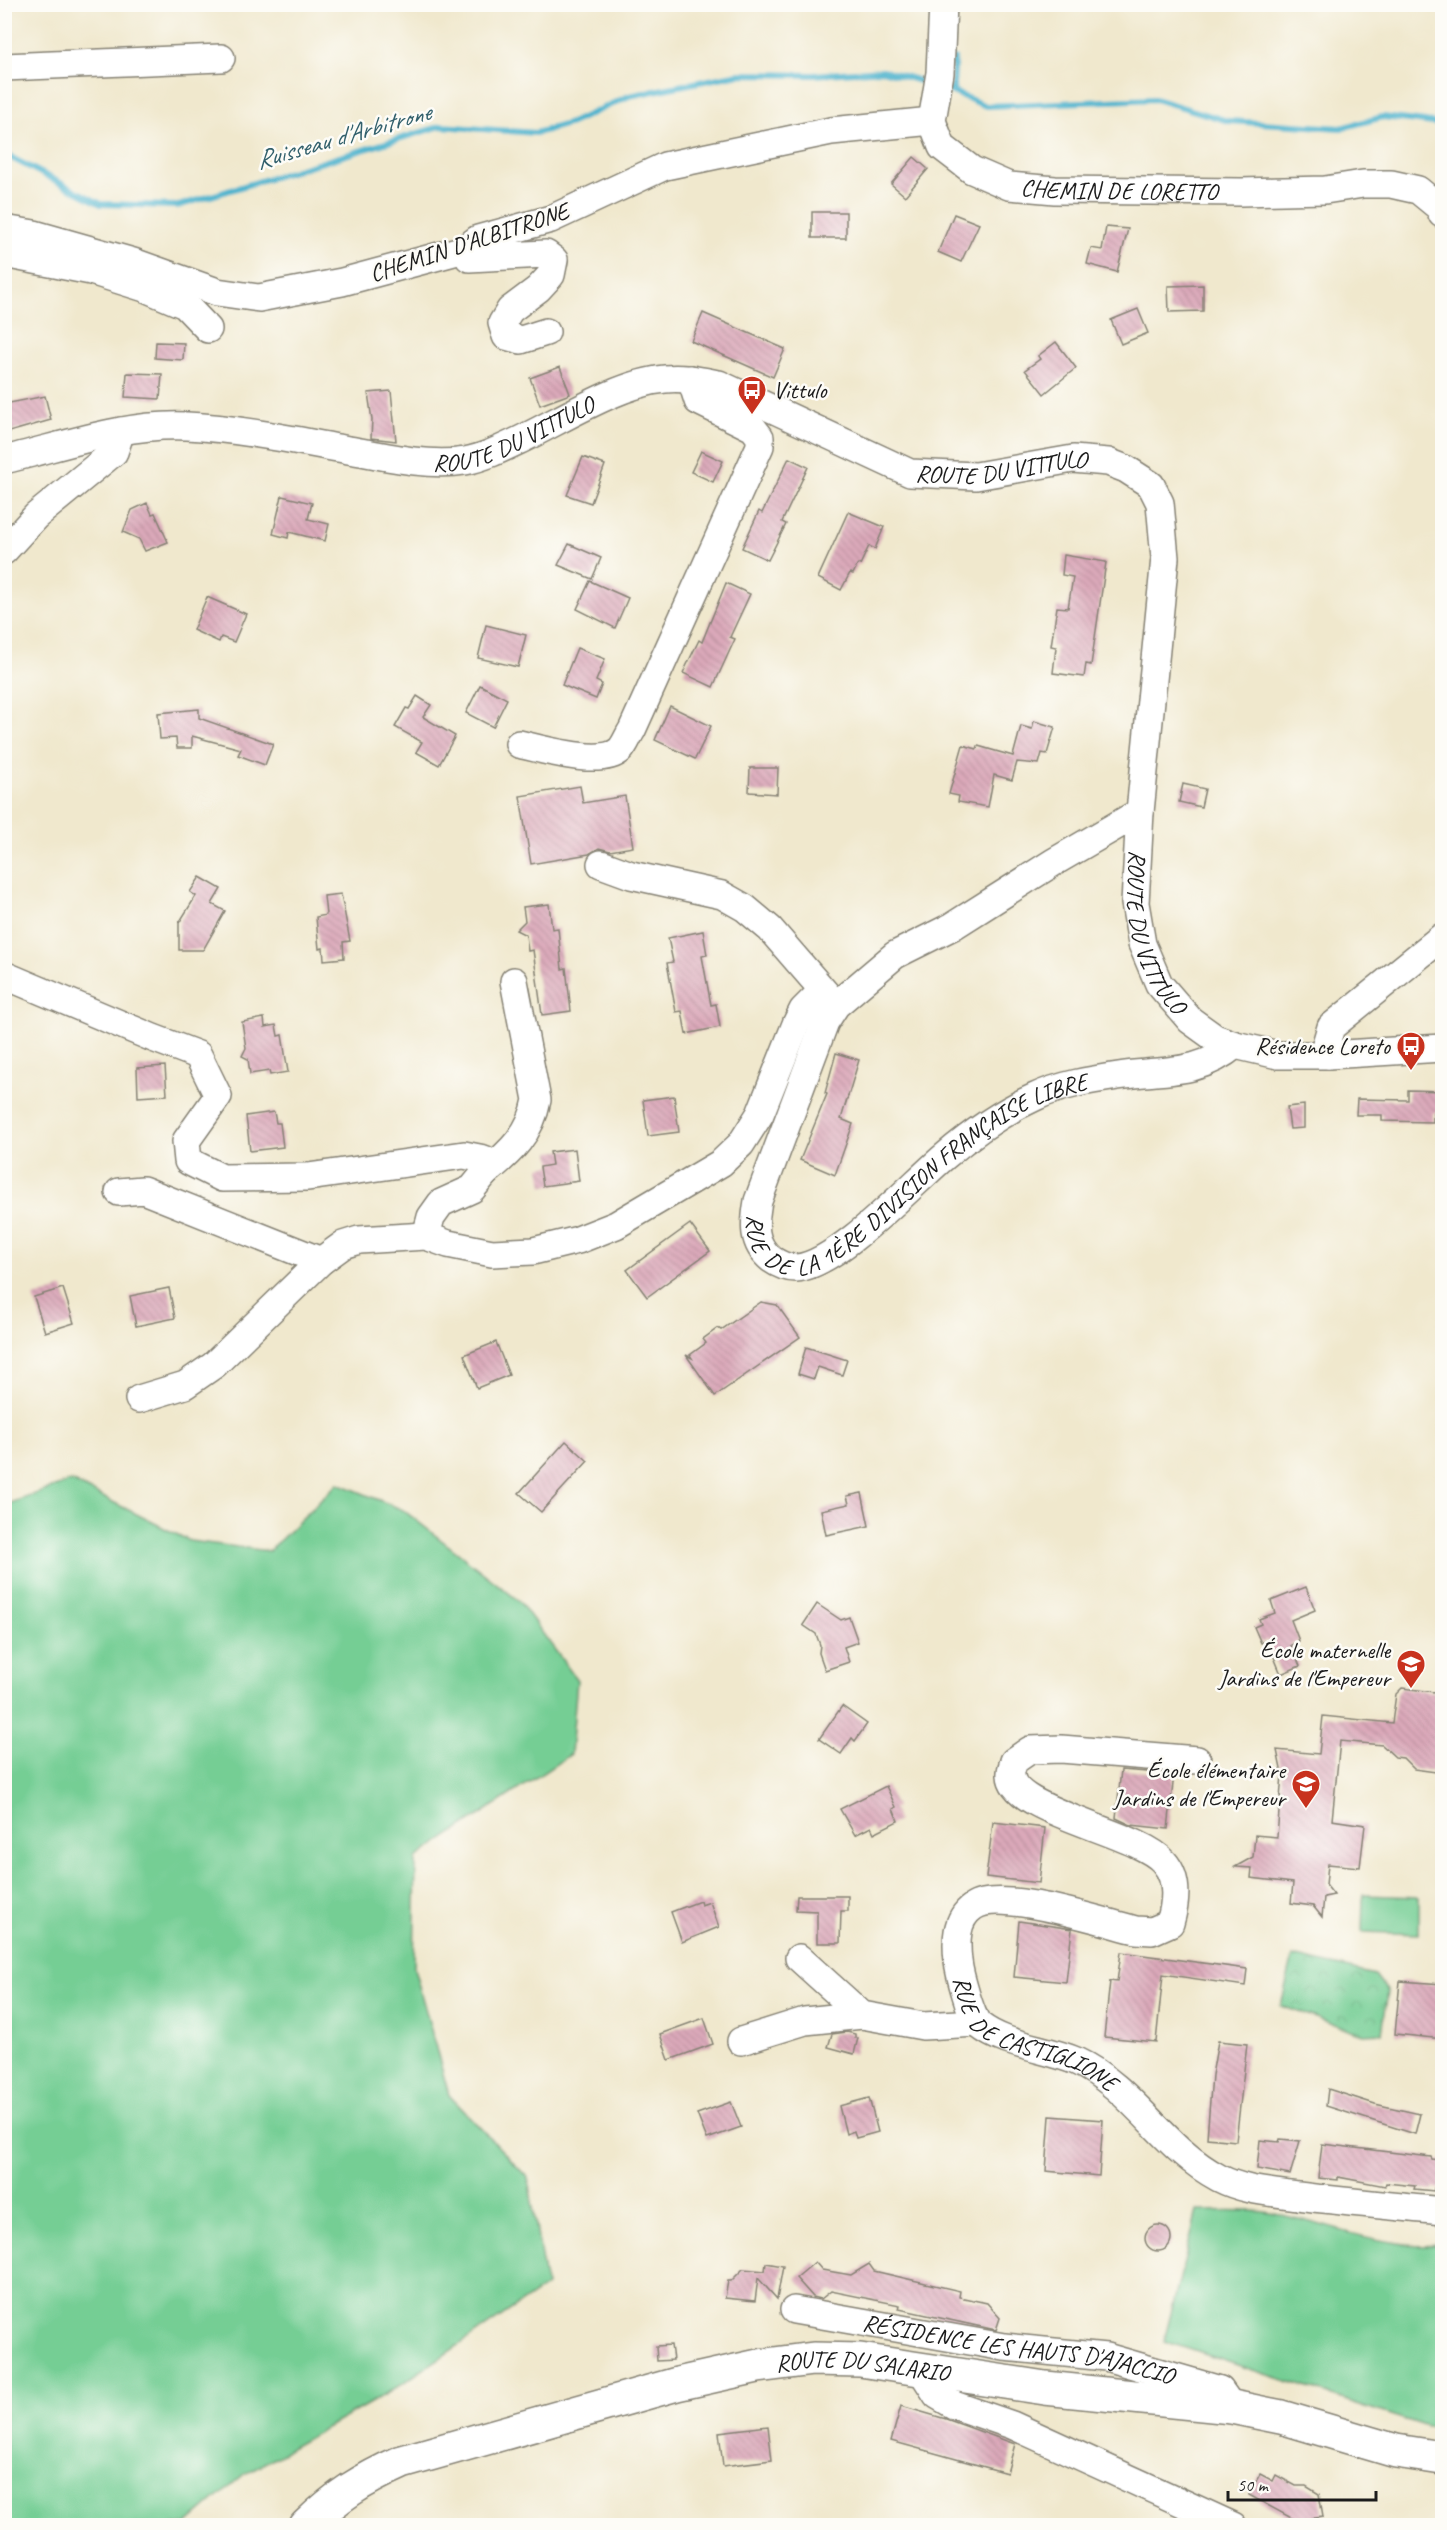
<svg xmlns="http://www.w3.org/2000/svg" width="1447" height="2530" viewBox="0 0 1447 2530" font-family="Caveat,sans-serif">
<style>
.green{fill:#75ce94;stroke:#487558;stroke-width:1.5}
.park{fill:url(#park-crowns);stroke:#487558;stroke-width:1.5}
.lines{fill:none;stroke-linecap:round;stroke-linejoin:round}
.stream{stroke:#4eb3cd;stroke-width:6}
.building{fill:url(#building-back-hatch)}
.minor-casing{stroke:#868274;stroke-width:30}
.major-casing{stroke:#868274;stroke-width:36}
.path{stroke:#868274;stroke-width:4;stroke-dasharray:1.5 4.5;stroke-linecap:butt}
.minor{stroke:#fff;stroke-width:27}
.major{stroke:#fff;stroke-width:33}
.labels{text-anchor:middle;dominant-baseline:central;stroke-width:5;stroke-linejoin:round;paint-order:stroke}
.street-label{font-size:24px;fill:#1c1c1c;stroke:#fdfcf7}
.poi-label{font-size:24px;fill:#1c1c1c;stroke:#fdfcf7;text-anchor:end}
.water-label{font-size:26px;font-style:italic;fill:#32606c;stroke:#fdfcf7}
</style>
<defs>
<pattern id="park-crowns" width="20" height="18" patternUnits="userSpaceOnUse" patternTransform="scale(1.5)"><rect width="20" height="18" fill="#75ce94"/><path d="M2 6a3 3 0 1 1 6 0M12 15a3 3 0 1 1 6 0" fill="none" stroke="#65b07f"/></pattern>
<pattern id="building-back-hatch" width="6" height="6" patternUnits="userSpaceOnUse" patternTransform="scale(1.5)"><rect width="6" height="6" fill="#dba9ba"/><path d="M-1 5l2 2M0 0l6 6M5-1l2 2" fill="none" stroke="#bb919f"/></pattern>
</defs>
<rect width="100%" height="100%" fill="#fdfcf7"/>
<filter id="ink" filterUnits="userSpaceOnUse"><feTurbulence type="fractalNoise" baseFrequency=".0167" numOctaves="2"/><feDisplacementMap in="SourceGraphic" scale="12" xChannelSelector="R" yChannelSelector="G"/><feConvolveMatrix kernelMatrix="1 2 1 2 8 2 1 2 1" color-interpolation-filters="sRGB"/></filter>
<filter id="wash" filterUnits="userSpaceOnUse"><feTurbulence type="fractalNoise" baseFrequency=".008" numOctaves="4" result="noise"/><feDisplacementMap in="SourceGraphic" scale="24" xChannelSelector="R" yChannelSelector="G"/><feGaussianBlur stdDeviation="1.35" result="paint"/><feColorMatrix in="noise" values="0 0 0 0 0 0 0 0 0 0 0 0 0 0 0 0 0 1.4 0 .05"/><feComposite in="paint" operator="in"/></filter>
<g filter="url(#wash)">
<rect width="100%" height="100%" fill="#f0e8cd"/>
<!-- green -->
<g class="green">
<polygon points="71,1481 190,1541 269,1551 338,1483 403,1510 519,1601 577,1680 571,1754 416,1858 414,1968 449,2095 528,2178 546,2286 391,2391 245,2474 186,2525 5,2525 5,1505"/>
<polygon points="1363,1895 1419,1897 1419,1934 1362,1932"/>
<path d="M1197,2211C1221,2211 1247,2209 1271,2213C1328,2223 1384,2250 1442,2244V2425L1427,2427L1164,2341Z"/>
</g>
<!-- park -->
<polygon class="park" points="1293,1956 1375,1975 1388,1992 1382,2033 1363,2034 1281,2006"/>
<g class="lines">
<!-- stream -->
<g class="stream">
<polyline points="943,88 986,106 1155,99 1228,121 1341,128 1383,117 1442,124"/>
<polyline points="953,91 954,59"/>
<polyline points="4,154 101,204 178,206 441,126 536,133 571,123 629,96 739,74 813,75 883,70 930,84"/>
</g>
</g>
<g id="blocks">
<!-- building -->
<g class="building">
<polygon points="914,157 928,169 905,196 891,184"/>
<rect x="812" y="212" width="34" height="26"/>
<polygon points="954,214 979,224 961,262 938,252"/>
<polygon points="1106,227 1128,229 1117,272 1087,264 1091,248 1102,250"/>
<polygon points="1203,285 1203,311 1169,312 1168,286"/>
<polygon points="1138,309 1148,333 1121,344 1111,320"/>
<polygon points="703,313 785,349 773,377 691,341"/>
<polygon points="156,342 184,343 183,360 155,358"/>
<polygon points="1056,342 1076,368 1044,394 1025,370 1040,359 1038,356"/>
<polygon points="560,367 570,394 540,405 530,378"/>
<polygon points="127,373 162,374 160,399 125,397"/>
<polygon points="391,391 396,441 371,438 372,420 368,393"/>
<polygon points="45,396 51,420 9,432 4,404"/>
<polygon points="701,451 723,461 713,482 691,472"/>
<polygon points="583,457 605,465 591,503 567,495"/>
<polygon points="789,458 808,467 782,522 786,524 768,560 742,548 759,511 762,513"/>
<polygon points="282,496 312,503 308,519 329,524 325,541 289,532 288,538 273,534"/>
<polygon points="147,503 152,514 155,513 168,542 145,551 139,539 123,532 132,510"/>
<polygon points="848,512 884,527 875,549 869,546 860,565 858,564 853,574 850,573 841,590 818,578"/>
<polygon points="569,544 601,558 592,579 558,565"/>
<polygon points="1064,555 1106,562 1091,665 1086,664 1084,677 1053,673 1056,647 1051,646 1057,607 1068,608 1073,577 1062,575"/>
<polygon points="590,581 628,598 615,628 577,609"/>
<polygon points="726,583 750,594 730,637 735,639 713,687 683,673 699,640 702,642"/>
<polygon points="207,597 246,614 234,642 221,637 219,642 193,630"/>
<polygon points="486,625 526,635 518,667 478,658"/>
<polygon points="577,648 605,659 596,681 602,684 596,699 562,685"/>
<polygon points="480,685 507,699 493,727 466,713"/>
<polygon points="417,696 431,705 423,717 455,736 439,765 416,752 422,742 395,727 406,708 409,709"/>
<polygon points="670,706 711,726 695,759 655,740"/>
<polygon points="199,709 199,718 273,744 265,765 238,755 241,749 192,736 192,748 177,748 176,738 160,739 158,713"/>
<polygon points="1034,721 1055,727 1047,754 1042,753 1039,764 1017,762 1012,780 994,775 988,807 958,802 959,796 949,794 963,745 977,749 978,746 1013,756 1021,726 1032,729"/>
<polygon points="750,768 778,768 777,794 749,792"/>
<polygon points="1183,784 1205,789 1201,807 1179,802"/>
<polygon points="580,786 583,803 625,796 633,847 610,851 599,848 589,854 531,864 520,796"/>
<polygon points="200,877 221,889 212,904 225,911 203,950 179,950 179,923 196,896 190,892"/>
<polygon points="341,894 350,941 343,942 344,958 324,960 323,948 319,949 316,917 326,915 324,896"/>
<polygon points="549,904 552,929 558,928 562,969 566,968 571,1011 542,1015 533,950 528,951 526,935 516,930 525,921 523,907"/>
<polygon points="703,931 707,955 702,956 711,1005 716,1004 720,1027 686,1034 682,1011 676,1012 667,963 673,962 668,938"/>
<polygon points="264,1018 265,1027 276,1025 278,1036 282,1035 288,1072 270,1075 269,1071 250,1074 248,1059 242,1056 246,1048 242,1022"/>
<polygon points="836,1053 859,1060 841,1119 853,1124 835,1175 800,1160 827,1094 825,1093"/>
<polygon points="165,1066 167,1095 138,1097 137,1068"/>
<polygon points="1408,1090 1443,1091 1443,1113 1433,1113 1433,1122 1382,1121 1382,1115 1356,1115 1357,1099 1408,1100"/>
<polygon points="674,1096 679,1132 648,1136 643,1100"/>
<polygon points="1304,1105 1304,1128 1290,1129 1287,1107"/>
<polygon points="274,1112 276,1123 280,1123 283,1147 250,1151 246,1116"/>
<polygon points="575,1149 579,1181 543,1186 540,1167 552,1165 550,1152"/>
<polygon points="690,1224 710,1251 647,1297 627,1270"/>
<polygon points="63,1288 74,1323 45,1332 34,1297"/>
<polygon points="169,1288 175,1318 136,1326 130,1296"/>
<polygon points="761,1302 777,1305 800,1337 715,1396 686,1355 692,1358 690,1355 706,1343 703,1339 718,1328 721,1330"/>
<polygon points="496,1342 509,1375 477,1388 464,1355"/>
<polygon points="806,1347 847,1360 842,1375 818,1367 814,1379 798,1374"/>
<polygon points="566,1441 588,1461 541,1512 519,1493"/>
<polygon points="862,1493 869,1526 826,1535 821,1510 849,1504 847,1496"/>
<polygon points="1306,1587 1315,1610 1291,1620 1299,1641 1291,1645 1300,1666 1281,1674 1267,1640 1261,1643 1254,1627 1261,1624 1259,1619 1275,1613 1271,1601"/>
<polygon points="817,1604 841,1620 849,1617 858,1642 844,1647 849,1662 825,1670 819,1653 820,1645 816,1634 803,1625"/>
<polygon points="1402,1688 1434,1692 1443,1703 1443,1773 1414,1769 1403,1758 1395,1757 1382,1745 1340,1741 1332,1820 1365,1825 1360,1867 1328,1864 1326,1885 1334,1895 1324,1897 1322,1917 1313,1906 1291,1903 1293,1883 1251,1878 1252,1868 1235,1867 1253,1857 1255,1835 1277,1837 1282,1774 1277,1750 1319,1754 1323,1716 1392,1723 1396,1694"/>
<polygon points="842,1706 867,1724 855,1741 852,1738 841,1754 819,1739"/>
<polygon points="1121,1770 1174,1774 1168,1829 1131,1825 1116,1818"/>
<polygon points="886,1786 896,1807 893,1809 898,1821 874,1833 871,1827 855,1835 840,1809"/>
<polygon points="993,1822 1045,1828 1039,1883 986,1877"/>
<polygon points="797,1896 848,1896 848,1911 841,1911 840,1943 817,1943 817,1911 796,1910"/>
<polygon points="700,1901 701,1905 710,1902 719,1927 682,1942 671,1912"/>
<polygon points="1019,1921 1072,1929 1066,1982 1014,1977"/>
<polygon points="1121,1952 1247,1969 1245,1986 1163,1974 1156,2042 1104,2037 1110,1981 1117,1982"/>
<polygon points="1400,1981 1443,1984 1443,2039 1395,2034"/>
<polygon points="704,2018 713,2044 669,2060 660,2034"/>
<polygon points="847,2032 855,2034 855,2038 858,2038 854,2054 828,2047 832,2034"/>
<polygon points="1218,2041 1247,2044 1236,2141 1207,2138 1212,2075"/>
<polygon points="1328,2089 1375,2104 1420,2114 1415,2134 1326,2106"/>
<polygon points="869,2098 878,2132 856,2138 854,2131 846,2134 839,2106"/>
<polygon points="731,2102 741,2127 707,2139 697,2114"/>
<polygon points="1050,2116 1103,2120 1099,2176 1046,2171"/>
<polygon points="1280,2139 1300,2141 1290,2175 1257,2169 1260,2140 1279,2142"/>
<polygon points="1322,2144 1431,2157 1432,2159 1443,2161 1443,2189 1434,2188 1434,2191 1414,2189 1415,2186 1386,2183 1385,2186 1338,2177 1338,2180 1318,2178"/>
<circle cx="1158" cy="2238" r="13"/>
<polygon points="815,2262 822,2270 851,2275 869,2264 874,2271 960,2291 959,2297 987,2303 1000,2318 996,2330 899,2309 900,2305 831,2291 821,2299 813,2297 796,2278"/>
<polygon points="766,2263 783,2266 777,2299 758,2278 755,2301 725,2298 728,2281 731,2281 743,2269 765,2271"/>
<polygon points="671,2345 673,2360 657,2361 656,2346"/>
<polygon points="901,2406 946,2419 1015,2444 1007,2473 891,2441"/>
<polygon points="768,2426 772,2460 723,2466 719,2432"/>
<polygon points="1260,2474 1273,2481 1276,2475 1296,2486 1306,2486 1319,2494 1323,2517 1307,2519 1308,2526 1306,2526 1249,2495"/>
</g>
</g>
</g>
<g filter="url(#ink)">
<use href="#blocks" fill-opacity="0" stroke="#868274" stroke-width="1.5"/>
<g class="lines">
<!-- minor casing -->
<g class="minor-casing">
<g id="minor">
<path id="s1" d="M943,4L940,73L932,121L942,147L972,170L1009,186L1055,190L1241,192L1325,190L1363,184H1391L1418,190L1440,208L1442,214"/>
<polyline points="4,67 221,58"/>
<polyline points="4,229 34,234 133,262 217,292 259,298 342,282 465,249 478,239 551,219 665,166 831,131 932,121"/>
<polyline points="465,249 469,258 546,254 554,260 551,275 538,289 510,310 502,323 506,336 521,340 546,332"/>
<polyline points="4,254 91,271 145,288 185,305 208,329"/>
<path id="s2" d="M4,460C63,446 125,423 187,426C247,429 307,443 366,453C397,459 433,466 465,461C486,457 505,447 524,438C565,418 620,383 665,379C684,377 702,381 719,384L910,473L976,476L1073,459L1108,462L1126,469L1151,485L1160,503L1165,558L1140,812L1135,903L1142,944L1159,984L1190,1020L1215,1038L1235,1045L1278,1055H1328L1442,1048"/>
<polyline points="4,551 36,516 114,452 121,431"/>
<path d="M519,744C541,749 601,767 620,750C625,745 628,736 632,730L760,446V437L753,428L698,401L691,379"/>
<path id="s3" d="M1140,812L1054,862L953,926L895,955L836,1005L825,1022L758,1201C754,1224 752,1243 771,1259C778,1264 788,1268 796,1268C836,1266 912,1184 944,1157C972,1133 1002,1112 1035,1097C1060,1085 1091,1080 1118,1076C1162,1069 1198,1076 1235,1045"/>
<polyline points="601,864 631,875 722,895 745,908 770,929 835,1004"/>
<polyline points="4,975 153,1038 198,1055 218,1096 186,1141 188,1161 222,1178 308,1177 464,1155 484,1159 485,1173 472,1189 441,1203 431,1217 426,1236"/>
<polyline points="1328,1055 1326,1044 1331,1027 1442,937"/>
<path d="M485,1173C511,1152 531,1133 537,1100L514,981"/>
<polyline points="119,1192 143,1190 321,1261"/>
<polyline points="139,1399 185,1385 214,1365 321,1261 343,1245 359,1240 426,1236 448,1244 492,1253 533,1251 578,1240 616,1225 721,1163 741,1144 760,1114 796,1024 803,1010 822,991"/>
<path id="s4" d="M1197,1760L1061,1749L1030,1750L1014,1761C1013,1765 1010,1771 1011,1775C1012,1812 1139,1832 1164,1862C1179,1879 1176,1903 1170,1923L1152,1931L1136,1930C1104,1922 999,1888 973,1907C955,1919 956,1943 958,1961C959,1972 971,2018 979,2025C1005,2046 1046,2048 1076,2061C1134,2088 1162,2148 1219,2178C1244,2191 1271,2192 1298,2196C1346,2202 1394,2206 1442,2211"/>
<polyline points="799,1958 862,2015 923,2026 977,2023"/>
<polyline points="741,2041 805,2021 862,2015"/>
<path id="s5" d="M794,2310L1004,2347L1106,2357L1220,2390L1232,2407"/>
<polyline points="921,2370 937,2395 954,2405 1012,2425 1233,2526"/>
</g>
</g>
<!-- major casing -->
<g class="major-casing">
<g id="major">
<path id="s6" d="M306,2526C338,2495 362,2480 402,2462L677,2384L758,2366L813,2359L860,2360L1045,2388L1232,2407L1281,2417L1396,2451L1442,2458"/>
</g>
</g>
<!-- path -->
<polyline class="path" points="4,11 22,4"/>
<!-- minor -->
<use href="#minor" class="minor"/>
<!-- major -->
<use href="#major" class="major"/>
</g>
</g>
<!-- icons -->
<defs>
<g id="bus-pin" transform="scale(1.5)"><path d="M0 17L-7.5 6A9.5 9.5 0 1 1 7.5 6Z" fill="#c8321e" stroke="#fdfcf7"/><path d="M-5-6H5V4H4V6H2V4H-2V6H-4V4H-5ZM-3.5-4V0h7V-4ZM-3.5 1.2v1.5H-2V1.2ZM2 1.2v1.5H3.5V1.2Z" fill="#fff"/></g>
<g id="school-pin" transform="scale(1.5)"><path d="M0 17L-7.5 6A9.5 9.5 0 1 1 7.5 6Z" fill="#c8321e" stroke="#fdfcf7"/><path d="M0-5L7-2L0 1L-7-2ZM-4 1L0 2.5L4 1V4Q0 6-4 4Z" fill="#fff"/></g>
</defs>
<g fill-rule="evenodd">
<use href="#bus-pin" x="752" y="390"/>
<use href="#bus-pin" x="1411" y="1046"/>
<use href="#school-pin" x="1411" y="1664"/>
<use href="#school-pin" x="1306" y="1784"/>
</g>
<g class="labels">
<!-- street labels -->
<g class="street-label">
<text stroke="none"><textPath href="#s1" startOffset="334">CHEMIN DE LORETTO</textPath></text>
<text transform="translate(469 242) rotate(-18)">CHEMIN D'ALBITRONE</text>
<text stroke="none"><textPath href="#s2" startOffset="522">ROUTE DU VITTULO</textPath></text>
<text stroke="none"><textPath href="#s2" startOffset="1042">ROUTE DU VITTULO</textPath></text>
<text stroke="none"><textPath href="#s2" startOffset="1654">ROUTE DU VITTULO</textPath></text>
<text stroke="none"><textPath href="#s3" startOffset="800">RUE DE LA 1ÈRE DIVISION FRANÇAISE LIBRE</textPath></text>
<text stroke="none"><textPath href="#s4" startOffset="825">RUE DE CASTIGLIONE</textPath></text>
<text stroke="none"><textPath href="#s5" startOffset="228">RÉSIDENCE LES HAUTS D'AJACCIO</textPath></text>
<text stroke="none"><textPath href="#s6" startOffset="590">ROUTE DU SALARIO</textPath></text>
</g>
<!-- poi labels -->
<g class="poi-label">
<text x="773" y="390" text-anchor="start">Vittulo</text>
<text x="1390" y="1046">Résidence Loreto</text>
<text x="1390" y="1650">École maternelle<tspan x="1390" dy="28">Jardins de l'Empereur</tspan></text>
<text x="1285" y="1770">École élémentaire<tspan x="1285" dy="28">Jardins de l'Empereur</tspan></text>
</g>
<!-- water labels -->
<g class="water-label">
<text transform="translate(343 136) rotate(-16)">Ruisseau d'Arbitrone</text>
</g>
</g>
<!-- margin -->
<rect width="1447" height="2530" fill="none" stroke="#fdfcf7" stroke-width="24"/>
<!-- scale -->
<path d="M1228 2491v9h148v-9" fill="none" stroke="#1c1c1c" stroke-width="3"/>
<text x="1237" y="2491" font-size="18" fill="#1c1c1c" stroke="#fdfcf7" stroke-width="4.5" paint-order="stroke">50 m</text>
</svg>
